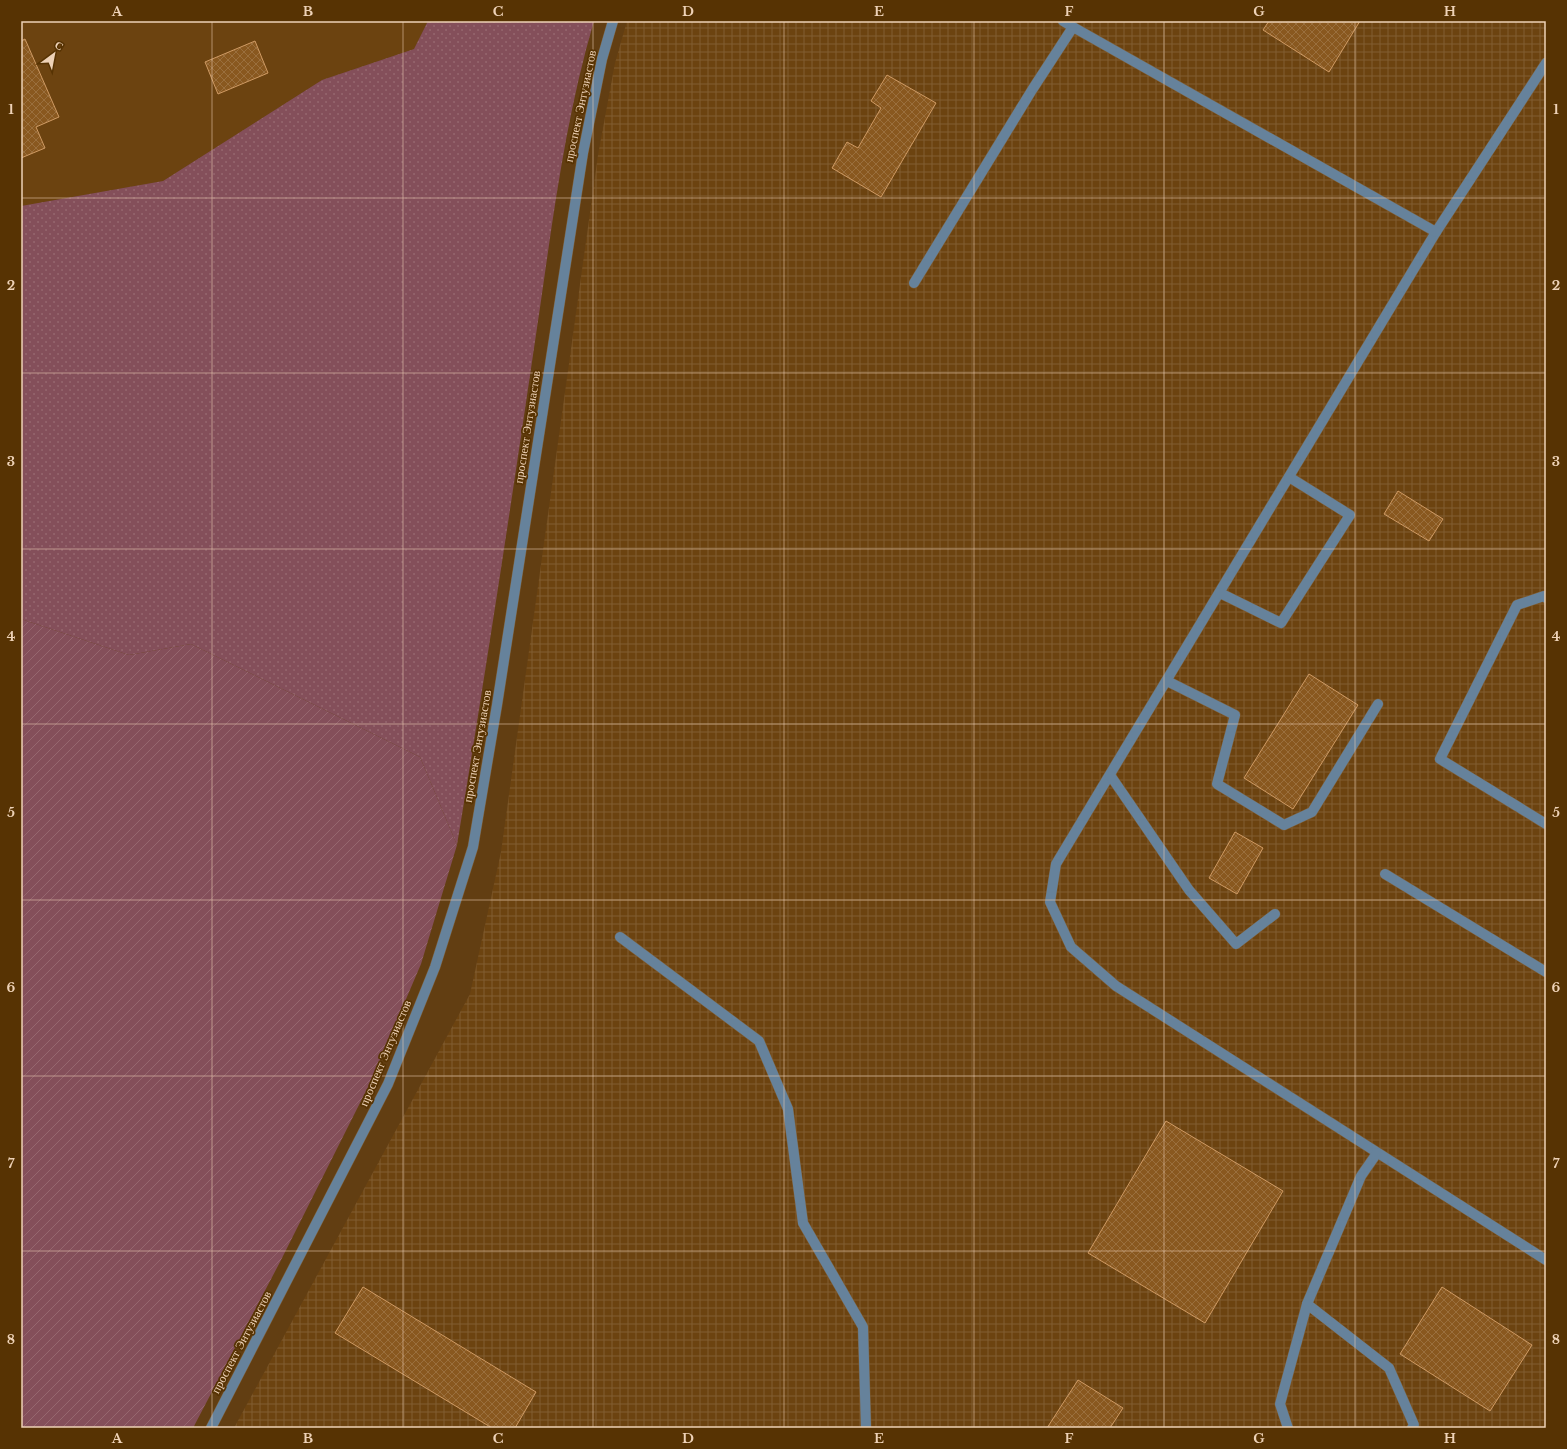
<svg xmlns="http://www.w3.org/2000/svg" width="1567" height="1449" viewBox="0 0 1567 1449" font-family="'Libre Baskerville',serif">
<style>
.built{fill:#6c4310}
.industrial{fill:url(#industrial-grid)}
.grass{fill:url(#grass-dots)}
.garden{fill:url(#garden-furrows)}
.building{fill:url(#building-cross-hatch);stroke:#cf9a63}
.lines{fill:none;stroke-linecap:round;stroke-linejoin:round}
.minor-casing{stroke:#7e5c33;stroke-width:11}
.minor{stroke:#66829b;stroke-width:10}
.grid{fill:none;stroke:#eed2b7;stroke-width:1;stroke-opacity:0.55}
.labels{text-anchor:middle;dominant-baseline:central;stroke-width:3.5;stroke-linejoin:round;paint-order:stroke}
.street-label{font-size:12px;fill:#eed2b7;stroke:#573303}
.neatline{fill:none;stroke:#eed2b7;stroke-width:1.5}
.grid-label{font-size:13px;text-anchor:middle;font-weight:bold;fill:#eed2b7}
</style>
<defs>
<pattern id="industrial-grid" width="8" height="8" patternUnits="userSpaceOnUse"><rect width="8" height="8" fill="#6c4310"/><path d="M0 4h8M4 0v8" fill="none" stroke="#815d31"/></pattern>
<pattern id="grass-dots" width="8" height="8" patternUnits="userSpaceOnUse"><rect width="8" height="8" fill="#844f5a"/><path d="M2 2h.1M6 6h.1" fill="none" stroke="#96676f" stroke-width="1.8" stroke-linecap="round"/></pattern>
<pattern id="garden-furrows" width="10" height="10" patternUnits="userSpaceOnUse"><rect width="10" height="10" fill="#844f5a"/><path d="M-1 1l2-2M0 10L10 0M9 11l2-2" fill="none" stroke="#96676f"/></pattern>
<pattern id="building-cross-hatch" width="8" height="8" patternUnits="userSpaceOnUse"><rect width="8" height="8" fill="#89581f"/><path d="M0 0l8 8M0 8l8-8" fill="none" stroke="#9a6f3d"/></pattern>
</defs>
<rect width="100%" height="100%" fill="#623e12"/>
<!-- built -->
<polygon class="built" points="21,21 428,21 414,49 322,80 163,181 21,206"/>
<!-- industrial -->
<polygon class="industrial" points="627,21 1546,21 1546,1428 234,1428 470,994 501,852 598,155 615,63"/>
<!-- grass -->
<path class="grass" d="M428,21H594C562,129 550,244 533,355C509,519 484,682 457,845L420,757L191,644L129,655L21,619V206L163,181L322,80L414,49Z"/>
<!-- garden -->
<polygon class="garden" points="21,619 129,655 191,644 420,757 457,845 421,964 371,1081 280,1262 193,1428 21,1428"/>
<!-- building -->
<g class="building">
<polygon points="1269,21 1360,21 1329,72 1263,30"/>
<polygon points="25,39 59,117 36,127 45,148 21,158 21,41"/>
<polygon points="255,41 268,73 218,94 205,62"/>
<polygon points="887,75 936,103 881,197 832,168 847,142 858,148 881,108 871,101"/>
<polygon points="1398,491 1443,519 1429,541 1384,514"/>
<polygon points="1309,674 1358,705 1293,809 1244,778"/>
<polygon points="1235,832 1263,848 1237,894 1209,878"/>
<polygon points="1166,1121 1283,1191 1205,1323 1088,1253"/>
<polygon points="363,1287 536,1392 515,1428 492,1428 335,1333"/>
<polygon points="1442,1287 1532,1345 1490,1411 1400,1354"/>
<polygon points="1078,1380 1123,1408 1110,1428 1047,1428"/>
</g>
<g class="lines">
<!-- minor casing -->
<g class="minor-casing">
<g id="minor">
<polyline points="1063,21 1073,27"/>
<polyline points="1546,63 1436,232 1056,864 1050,902 1071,947 1116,986 1546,1260"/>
<polyline points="914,283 1032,90 1073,27 1436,232"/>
<polyline points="1220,593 1281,623 1350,515 1289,477"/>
<polyline points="1546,598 1544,596 1517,605 1440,759 1546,824"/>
<polyline points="1167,681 1235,715 1217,784 1284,825 1312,812 1378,704"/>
<polyline points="1110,775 1189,890 1236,944 1275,914"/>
<polyline points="1385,874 1546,972"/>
<polyline points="620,937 759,1041 788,1109 803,1223 863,1327 866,1428"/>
<polyline points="1307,1304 1389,1368 1414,1425 1412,1428"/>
<polyline points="211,1428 388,1084 435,967 473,847 497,705 583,153 602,59 613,21"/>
<polyline points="1288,1428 1280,1404 1307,1304 1361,1176 1377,1153"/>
</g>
</g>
<!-- minor -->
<use href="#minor" class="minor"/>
</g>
<!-- grid -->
<path class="grid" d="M212,21V1428M403,21V1428M593,21V1428M784,21V1428M974,21V1428M1164,21V1428M1355,21V1428M21,198H1546M21,373H1546M21,549H1546M21,724H1546M21,900H1546M21,1076H1546M21,1251H1546"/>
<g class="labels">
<!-- street labels -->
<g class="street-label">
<text transform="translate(580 106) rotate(-78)">проспект Энтузиастов</text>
<text transform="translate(527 427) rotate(-81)">проспект Энтузиастов</text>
<text transform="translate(477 746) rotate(-80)">проспект Энтузиастов</text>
<text transform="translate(385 1053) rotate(-67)">проспект Энтузиастов</text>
<text transform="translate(241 1342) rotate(-62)">проспект Энтузиастов</text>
</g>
</g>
<!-- border -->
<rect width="1567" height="1449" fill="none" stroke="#573303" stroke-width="44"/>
<!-- north arrow -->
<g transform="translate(54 54) rotate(32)" stroke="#573303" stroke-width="3" paint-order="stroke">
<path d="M0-3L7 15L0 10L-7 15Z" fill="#eed2b7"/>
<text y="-6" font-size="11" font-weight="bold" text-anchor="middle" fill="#eed2b7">С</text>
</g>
<rect x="22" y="22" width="1523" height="1405" class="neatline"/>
<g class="grid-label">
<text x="117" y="16">A</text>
<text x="308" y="16">B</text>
<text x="498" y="16">C</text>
<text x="688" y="16">D</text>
<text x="879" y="16">E</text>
<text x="1069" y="16">F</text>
<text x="1259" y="16">G</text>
<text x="1450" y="16">H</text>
<text x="11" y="114">1</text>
<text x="1556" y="114">1</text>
<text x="11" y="290">2</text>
<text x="1556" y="290">2</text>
<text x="11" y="466">3</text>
<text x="1556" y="466">3</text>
<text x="11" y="641">4</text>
<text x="1556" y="641">4</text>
<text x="11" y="817">5</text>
<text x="1556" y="817">5</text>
<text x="11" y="992">6</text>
<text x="1556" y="992">6</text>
<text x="11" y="1168">7</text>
<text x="1556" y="1168">7</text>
<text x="11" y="1344">8</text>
<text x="1556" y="1344">8</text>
<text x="117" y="1443">A</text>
<text x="308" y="1443">B</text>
<text x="498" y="1443">C</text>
<text x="688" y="1443">D</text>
<text x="879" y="1443">E</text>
<text x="1069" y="1443">F</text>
<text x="1259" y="1443">G</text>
<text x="1450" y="1443">H</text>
</g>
</svg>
